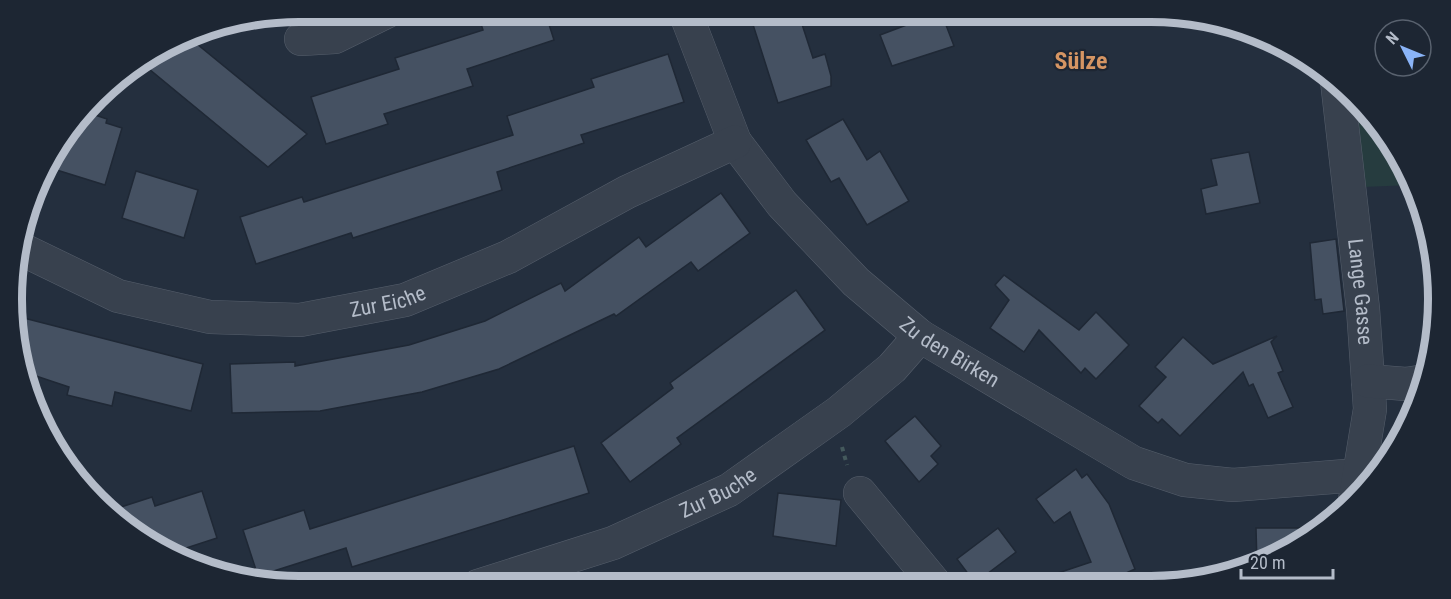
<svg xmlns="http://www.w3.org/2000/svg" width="1451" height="599" viewBox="0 0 1451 599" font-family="'Roboto Condensed',sans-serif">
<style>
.green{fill:#263c3f}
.building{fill:#455162;stroke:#1f2835;stroke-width:1.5}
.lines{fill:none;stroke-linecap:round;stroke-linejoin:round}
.minor-casing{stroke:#565f6c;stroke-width:34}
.path{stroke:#44595c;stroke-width:4;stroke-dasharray:4.5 4.5;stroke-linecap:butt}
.minor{stroke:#38414e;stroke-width:33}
.labels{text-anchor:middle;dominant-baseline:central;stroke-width:4.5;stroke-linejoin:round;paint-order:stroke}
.street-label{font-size:21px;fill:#b4bcc9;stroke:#1d2633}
.quarter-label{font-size:24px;font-weight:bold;fill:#d59563;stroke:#1d2633}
.rim{fill:none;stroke:#b4bcc9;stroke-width:8}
</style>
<rect width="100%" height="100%" fill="#242f3e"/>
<!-- green -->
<polygon class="green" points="1354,100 1409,172 1413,185 1362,187"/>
<!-- building -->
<g class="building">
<polygon points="477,12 545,12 554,40 467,69 473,86 384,114 388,124 326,144 311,97 399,69 395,58 483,30"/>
<polygon points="749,12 798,12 813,58 825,54 831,76 831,86 778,103"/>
<polygon points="941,12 954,46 892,66 880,35"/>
<polygon points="184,40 192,40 307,134 268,167 143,64"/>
<polygon points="668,54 684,102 581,135 584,143 497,172 502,190 353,238 351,233 256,264 240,217 302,197 304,202 513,135 507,116 594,87 591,79"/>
<polygon points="86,112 107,119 106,123 122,128 105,185 47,167 50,156"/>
<polygon points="843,119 867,160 880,151 909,201 867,225 839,178 831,182 806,140"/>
<polygon points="1249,152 1260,203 1206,214 1201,189 1217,185 1211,159"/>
<polygon points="136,171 198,190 184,238 122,218"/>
<polygon points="721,193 750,233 698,271 691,262 616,316 614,314 499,369 422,392 320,411 232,413 230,364 295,362 295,366 409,345 485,321 561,283 565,291 639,237 646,247"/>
<polygon points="1336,239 1344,311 1323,314 1321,299 1315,300 1310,243"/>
<polygon points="1004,275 1079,330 1096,312 1129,345 1096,379 1085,368 1081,373 1039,330 1024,352 990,328 1009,300 995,285"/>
<polygon points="796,290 825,330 677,438 681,444 630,482 601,443 673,388 670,383"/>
<polygon points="16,316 203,364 191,411 115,392 112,406 67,395 69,387 24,372 18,356"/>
<polygon points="1277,336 1271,342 1283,371 1278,373 1293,407 1268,418 1253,384 1249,386 1243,372 1180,436 1162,419 1158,423 1139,406 1166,377 1155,367 1183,337 1213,364"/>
<polygon points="915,416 941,446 931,456 938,464 919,482 885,441"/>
<polygon points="574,446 589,493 352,567 346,548 258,576 243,530 304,510 310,529"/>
<polygon points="1076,469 1082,478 1087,474 1109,504 1135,569 1100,585 1038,585 1037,580 1091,562 1070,512 1054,523 1036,499"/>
<polygon points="202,491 217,538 171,553 129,530 121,507 152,497 155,506"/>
<polygon points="778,493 841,500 836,546 773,536"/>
<polygon points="998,528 1016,552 975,583 957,559"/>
<polygon points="1256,528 1322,528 1278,558 1257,564"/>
</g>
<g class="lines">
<!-- minor casing -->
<g class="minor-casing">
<g id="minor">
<path id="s1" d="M685,12L735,142L782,204L856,282L920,336L1134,463L1185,480L1233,485L1358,475"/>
<polyline points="301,39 335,37 386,12"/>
<path id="s2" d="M1337,81L1363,309L1370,409L1355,500"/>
<path id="s3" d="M19,248L118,296L210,317L300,320L405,300L508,257L627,192L735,142"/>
<polyline points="1368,381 1406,384 1425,381"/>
<polyline points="860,493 936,585"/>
<path id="s4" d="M478,586L613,543L729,490L839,412L892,368L920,336"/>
</g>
</g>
<!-- path -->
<polyline class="path" points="842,447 847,465"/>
<!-- minor -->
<use href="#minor" class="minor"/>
</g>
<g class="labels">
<!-- street labels -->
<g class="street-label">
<text stroke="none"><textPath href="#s2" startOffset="212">Lange Gasse</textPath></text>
<text stroke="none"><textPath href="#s3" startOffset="384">Zur Eiche</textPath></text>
<text stroke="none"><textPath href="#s1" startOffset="442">Zu den Birken</textPath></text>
<text stroke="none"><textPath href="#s4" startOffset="258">Zur Buche</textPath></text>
</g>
<!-- quarter labels -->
<g class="quarter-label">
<text x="1081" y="61">Sülze</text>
</g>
</g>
<!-- crop -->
<path d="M0 0H1451V599H0ZM299 22H1151A277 277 0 0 1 1428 299V299A277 277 0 0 1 1151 576H299A277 277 0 0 1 22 299V299A277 277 0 0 1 299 22Z" fill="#1d2633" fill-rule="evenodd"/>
<path class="rim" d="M299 22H1151A277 277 0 0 1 1428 299V299A277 277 0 0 1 1151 576H299A277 277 0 0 1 22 299V299A277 277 0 0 1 299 22Z"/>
<!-- north arrow -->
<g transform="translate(1403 48) rotate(313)"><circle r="28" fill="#1d2633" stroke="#59626f" stroke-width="1.5"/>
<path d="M0-4.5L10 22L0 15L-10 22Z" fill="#8ab4f8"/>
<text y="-9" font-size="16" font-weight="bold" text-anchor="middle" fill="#b4bcc9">N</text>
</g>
<!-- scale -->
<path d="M1241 569v9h92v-9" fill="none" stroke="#b4bcc9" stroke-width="3"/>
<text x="1250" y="569" font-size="18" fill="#b4bcc9" stroke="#1d2633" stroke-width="4.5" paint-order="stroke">20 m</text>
</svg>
